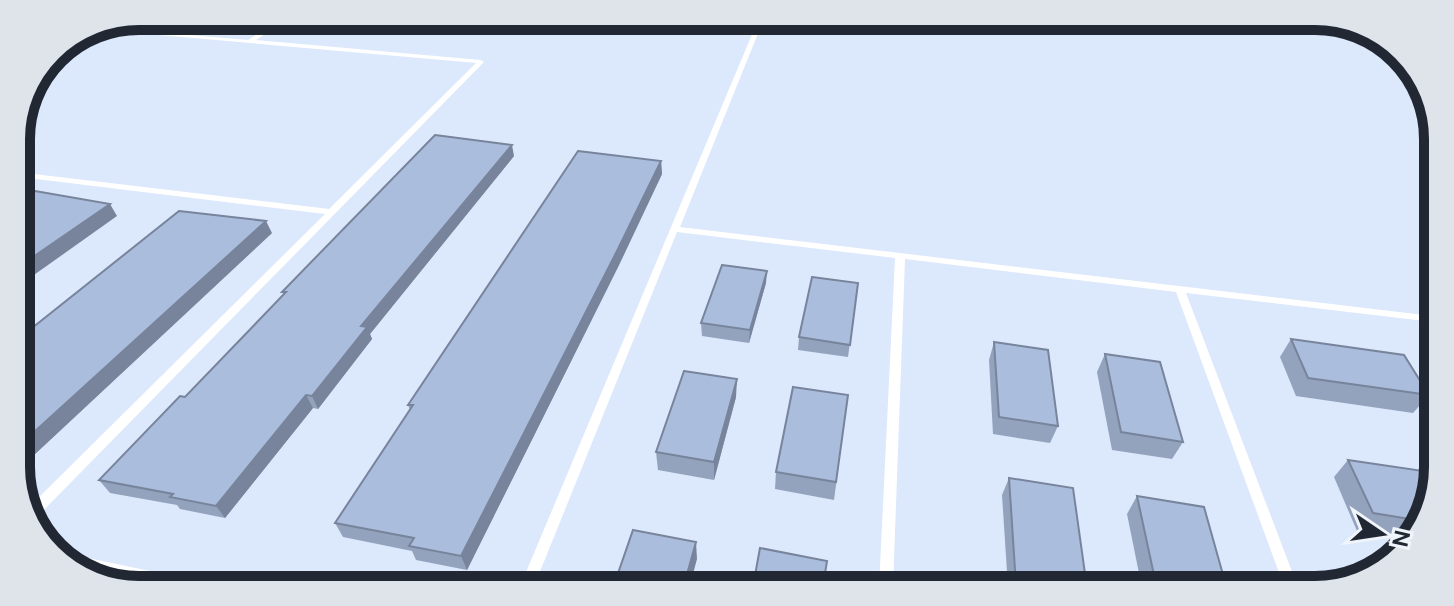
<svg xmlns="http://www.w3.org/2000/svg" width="1454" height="606" viewBox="0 0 1454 606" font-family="'DM Sans',sans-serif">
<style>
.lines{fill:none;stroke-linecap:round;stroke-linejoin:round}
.service{fill:#fff;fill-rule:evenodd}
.wall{fill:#93a3be}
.shaded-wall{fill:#78849b}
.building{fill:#abbddd;stroke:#78849b;stroke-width:2}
.rim{fill:none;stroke:#212834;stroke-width:10}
</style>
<rect width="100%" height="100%" fill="#dce8fb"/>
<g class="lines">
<!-- service -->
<g class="service">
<polygon points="284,17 291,17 256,40 481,60 484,62 35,519 32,520 27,509 325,214 36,179 17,191 17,185 27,178 17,176 17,172 329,209 476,63 102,30 109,28 248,40"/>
<polygon points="627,20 651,20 754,28 757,21 763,21 680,227 1433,316 1433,322 1186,293 1299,590 1285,589 1176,292 905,259 893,587 879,587 895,258 677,232 535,584 521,584 753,32 630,22"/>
<polygon points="64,553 169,575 174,576 176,581 139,581 75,568 59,555"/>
</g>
</g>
<!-- wall -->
<g class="wall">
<polygon points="157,16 259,17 248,24"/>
<polygon points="514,156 370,334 372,339 318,409 313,408 225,518 180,509 177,505 110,493 99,480 185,397 284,295 282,292"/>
<polygon points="661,161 662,174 619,265 467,570 416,560 412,551 343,537 335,523 410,410 408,405"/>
<polygon points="272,233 34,455 18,452 17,340"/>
<polygon points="766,283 749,343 702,336 701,323"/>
<polygon points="858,283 848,357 798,350 799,337"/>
<polygon points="1291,339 1429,395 1413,413 1296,396 1280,357"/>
<polygon points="994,342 1058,426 1050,443 993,434 989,360"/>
<polygon points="1105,354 1183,442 1172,459 1112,450 1097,372"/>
<polygon points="848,395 834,500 775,489 776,472"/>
<polygon points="736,397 714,480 658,470 656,452"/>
<polygon points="1348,460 1429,514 1408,539 1357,531 1334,477"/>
<polygon points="1009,478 1087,588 1008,587 1002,495"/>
<polygon points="1137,496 1227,589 1142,588 1127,514"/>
</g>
<!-- shaded-wall -->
<g class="shaded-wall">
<polygon points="245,17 259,17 248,24"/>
<polygon points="512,145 514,156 370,334 372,339 318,409 312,396 361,326"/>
<polygon points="661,161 662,174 619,265 467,570 461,556"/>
<polygon points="110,204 117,216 17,287 17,268"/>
<polygon points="266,221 272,233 34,455 22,443"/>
<polygon points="767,271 766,283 749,343 750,330"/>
<polygon points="737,379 736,397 714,480 714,462"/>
<polygon points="306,395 313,408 225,518 216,506"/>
<polygon points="696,542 697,559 690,585 684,585"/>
</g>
<!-- building -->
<g class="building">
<polygon points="435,135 512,145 361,326 367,327 312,396 306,395 216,506 170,497 173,494 99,480 180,396 185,397 286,292 282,292"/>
<polygon points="578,151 661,161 617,251 461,556 409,546 414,538 335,523 413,405 408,405"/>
<polygon points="35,191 110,204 17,268 17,202"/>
<polygon points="179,211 266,221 22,443 18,442 17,340"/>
<polygon points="722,265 767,271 750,330 701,323"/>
<polygon points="812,277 858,283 850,345 799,337"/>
<polygon points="1291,339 1404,355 1429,395 1308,378"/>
<polygon points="994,342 1048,350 1058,426 999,417"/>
<polygon points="1105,354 1160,362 1183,442 1121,432"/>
<polygon points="684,371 737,379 714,462 656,452"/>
<polygon points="793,387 848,395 836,482 776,472"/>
<polygon points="1348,460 1430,472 1429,514 1422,521 1373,513"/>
<polygon points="1009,478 1073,488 1087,588 1030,588 1016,585"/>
<polygon points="1137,496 1204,507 1227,589 1157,589"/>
<polygon points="633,530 696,542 684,585 614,585"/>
<polygon points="760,548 827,561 823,586 753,586"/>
</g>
<!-- crop -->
<path d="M0 0H1454V606H0ZM139 30H1315A109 109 0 0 1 1424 139V467A109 109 0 0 1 1315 576H139A109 109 0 0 1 30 467V139A109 109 0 0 1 139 30Z" fill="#dfe4eb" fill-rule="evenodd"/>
<path class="rim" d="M139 30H1315A109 109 0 0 1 1424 139V467A109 109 0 0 1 1315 576H139A109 109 0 0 1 30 467V139A109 109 0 0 1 139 30Z"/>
<!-- north arrow -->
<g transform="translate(1382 534) rotate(103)" stroke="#f0f4fb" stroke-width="6" paint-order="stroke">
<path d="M0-6L14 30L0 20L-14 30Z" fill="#212834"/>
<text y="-12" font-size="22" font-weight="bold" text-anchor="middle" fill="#212834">N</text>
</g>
</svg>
